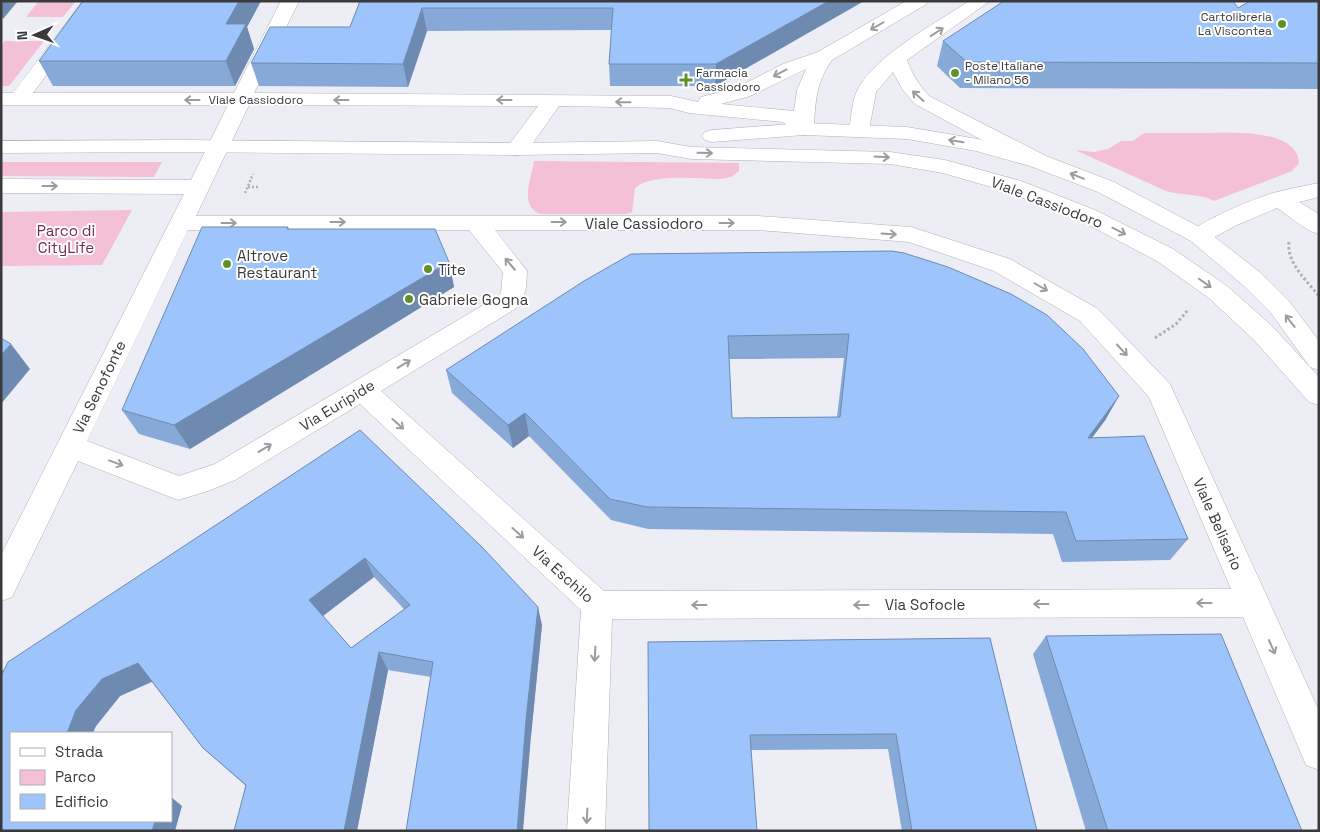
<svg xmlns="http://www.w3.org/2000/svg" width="1320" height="832" viewBox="0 0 1320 832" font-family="'Space Grotesk',sans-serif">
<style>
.green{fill:#f3c0d6}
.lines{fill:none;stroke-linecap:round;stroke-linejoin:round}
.minor-casing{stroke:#afafb7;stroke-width:1}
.secondary-casing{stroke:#afafb7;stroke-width:1}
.path-far2{stroke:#aeaeb4;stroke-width:2.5;stroke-dasharray:2 2;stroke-linecap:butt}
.path-far1{stroke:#aeaeb4;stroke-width:3;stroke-dasharray:2.5 2.5;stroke-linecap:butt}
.path{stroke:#aeaeb4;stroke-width:4;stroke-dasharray:3 3;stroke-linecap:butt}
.minor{fill:#fff;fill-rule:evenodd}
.secondary{fill:#fff;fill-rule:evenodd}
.wall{fill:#87a9d8;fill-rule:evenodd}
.shaded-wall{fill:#6e8ab0}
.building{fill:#9dc5fb;stroke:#6e8ab0;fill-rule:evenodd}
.oneway{stroke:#9c9c9e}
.poi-dot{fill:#5e9129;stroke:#fff;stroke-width:2}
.labels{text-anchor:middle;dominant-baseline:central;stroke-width:4;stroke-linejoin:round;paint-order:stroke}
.far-poi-label{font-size:12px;fill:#3a3a3d;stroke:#fff;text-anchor:start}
.far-street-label{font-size:12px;fill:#3a3a3d;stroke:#fff}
.street-label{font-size:15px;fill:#3a3a3d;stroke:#fff}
.park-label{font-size:15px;fill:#772953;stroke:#fff}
.poi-label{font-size:15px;fill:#3a3a3d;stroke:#fff;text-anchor:start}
</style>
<rect width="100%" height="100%" fill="#ededf5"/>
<!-- green -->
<g class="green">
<polygon points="39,1 76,1 63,17 26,17"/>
<polygon points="5,41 44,41 9,86 1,86 1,46"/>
<path d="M1144,133C1164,133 1183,133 1203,133C1227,133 1297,127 1299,163L1292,171L1214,201C1201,193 1182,196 1166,191L1075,150L1094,152L1108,149L1121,141H1133Z"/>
<path d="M534,161L739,163V171L731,177L720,179C697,179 652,173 635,188L632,212L626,214H540C519,205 531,180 534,161Z"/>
<polygon points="1,162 162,162 154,177 1,176"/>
<polygon points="132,210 102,265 1,266 1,212"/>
</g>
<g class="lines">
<!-- minor casing -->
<g class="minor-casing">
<g id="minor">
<path d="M83,1H101L33,93H234L281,1H299L254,93L671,96L698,102L701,97L736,88L783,64L818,52L906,1H928L925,5L832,60C816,82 815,103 814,129L811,133L804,135L797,133L783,122L689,113L670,108L559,106L525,154L517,155L509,154L506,149L538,106L249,105L196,216H758L911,227L1010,259L1098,309L1170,384L1319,711V770L1306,765L1243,617L612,619L605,831H567L581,610L360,404L235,480L208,491L178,500L78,461L12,597L1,601V555L184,194L1,193V179L191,180L228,105H1V93H13ZM806,69L797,90L794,111L721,104L750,96ZM188,230H469L503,272L501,293L497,297L215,464L179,476L87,441ZM495,230H758L909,242L994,271L1080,321L1149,397L1231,589L604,591L381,391L515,309C527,295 526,289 527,271Z"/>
<path d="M969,1H990L907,60C912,74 919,85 929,96L1046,156L1049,161L1046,166L1038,168L1030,166L915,104L903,90L893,72L876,92L869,130L866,134L859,136L852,134L849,130C852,117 851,101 858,89C876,55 936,23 969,1Z"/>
<path d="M1319,183V197L1299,202L1319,214V234C1306,231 1289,216 1277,208L1237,225L1207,241L1199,244L1191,241L1187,236C1196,222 1256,198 1273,193C1288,189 1304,186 1319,183Z"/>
</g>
</g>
<!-- secondary casing -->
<g class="secondary-casing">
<g id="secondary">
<polygon points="804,123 907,127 978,139 1046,156 1114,182 1207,231 1262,274 1289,301 1319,341 1319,370 1310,367 1271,313 1244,286 1191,241 1098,192 1030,166 976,151 907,139 804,135 712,142 705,140 702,136 705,132 712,130"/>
<polygon points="181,140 517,143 657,141 691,147 890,152 945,160 1021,181 1095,210 1173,249 1227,286 1272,326 1319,377 1319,405 1309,402 1254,340 1209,298 1157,261 1079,220 1005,191 943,173 890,164 691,159 657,153 517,155 181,152 1,153 1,141"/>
</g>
</g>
<!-- path-far2 -->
<g class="path-far2">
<polyline points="248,187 260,187"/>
<polyline points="245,193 253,174"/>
</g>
<!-- path-far1 -->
<g class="path-far1">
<path d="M1289,242C1286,262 1307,281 1319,296"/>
<polyline points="1155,338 1176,324 1188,310"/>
</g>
<!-- path -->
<polyline class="path" points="1,673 7,669"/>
<!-- minor -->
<use href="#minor" class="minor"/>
<!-- secondary -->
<use href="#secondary" class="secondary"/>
</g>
<!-- wall -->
<g class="wall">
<polygon points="83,1 261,1 247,27 254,49 235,86 53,86 39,61"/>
<polygon points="360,1 864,1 715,86 610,86 609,64 612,30 427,31 408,87 259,86 251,63 350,27"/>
<polygon points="1319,1 1319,89 960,88 937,66 943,41 1238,8"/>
<polygon points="288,227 289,229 449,262 454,287 190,449 139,434 122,410"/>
<path d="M631,254L1106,419L1092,438L1188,539L1170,560L1062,562L1053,534L648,529L611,520L529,436L513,448L452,393L446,370ZM844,358L837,417L732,418L729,359Z"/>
<path d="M360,430L542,625L531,736L431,677L388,670L357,831H234L246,786L203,748L152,682L120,696L96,726L11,821L182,806L1,831V676ZM374,577L404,609L351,648L323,616Z"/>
<polygon points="1046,636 1302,831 1086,831 1033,654"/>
<polygon points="990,638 1037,831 902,831 888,749 751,750 648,642"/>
</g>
<!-- shaded-wall -->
<g class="shaded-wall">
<polygon points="1,1 18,1 3,19 1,16"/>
<polygon points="239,1 261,1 247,27 254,49 235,86 226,61 226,24"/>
<polygon points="829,1 864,1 715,86 716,64"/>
<polygon points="422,8 427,31 408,87 403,64"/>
<polygon points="449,262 454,287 190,449 174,425"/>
<polygon points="11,344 30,369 1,404 1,355"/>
<polygon points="1119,396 1106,419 1075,460 1088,438"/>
<polygon points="525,413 529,436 513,448 508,425"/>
<polygon points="365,558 374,577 320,618 309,600"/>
<polygon points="538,607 542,625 531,736 523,831 517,831 526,720"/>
<polygon points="379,652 388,670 357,831 344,831"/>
<polygon points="138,663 155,680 120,696 96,726 93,733 67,733 76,710 102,679"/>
<polygon points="171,797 182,806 175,831 152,831 155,821 171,821"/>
</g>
<!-- building -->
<g class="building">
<polygon points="83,1 239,1 226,24 246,24 226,61 39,61"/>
<polygon points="360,1 829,1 716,64 609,64 613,8 422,8 403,64 251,63 270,27 350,27"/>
<polygon points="1004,1 1233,1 1238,8 1250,1 1319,1 1319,63 967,62 943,41"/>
<polygon points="202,227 288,227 287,229 435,229 449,262 174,425 122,410"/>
<path d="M892,251L904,253L948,267L1011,294L1047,315L1083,349L1119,396L1088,438L1144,436L1188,539L1076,541L1066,512L647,507L610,499L525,413L508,425L446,370L584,281L631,254ZM849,334L840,417L732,418L728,336Z"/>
<polygon points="1,338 11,344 1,355"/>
<path d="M360,430L482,547L538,607L526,720L517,831H406L433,662L379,652L344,831H234L246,785L203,748L138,663L102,679L76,710L67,733H11V821H155L152,831H1V676L8,662ZM365,558L410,605L351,648L309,600Z"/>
<polygon points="1221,634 1302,831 1108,831 1046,636"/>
<polygon points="990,638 1037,831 912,831 896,734 750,735 757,831 649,831 648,642"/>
</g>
<!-- one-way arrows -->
<defs><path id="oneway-shaft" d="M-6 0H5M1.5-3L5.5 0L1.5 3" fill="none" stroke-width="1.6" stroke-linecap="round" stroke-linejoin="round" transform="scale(1.25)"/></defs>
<g class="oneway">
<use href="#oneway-shaft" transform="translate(877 26) rotate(150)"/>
<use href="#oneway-shaft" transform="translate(937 32) rotate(-34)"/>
<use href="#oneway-shaft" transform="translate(780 73) rotate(152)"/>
<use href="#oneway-shaft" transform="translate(918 96) rotate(-138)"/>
<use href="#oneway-shaft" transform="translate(192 100) rotate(-180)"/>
<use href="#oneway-shaft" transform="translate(341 100) rotate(180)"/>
<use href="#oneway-shaft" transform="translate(504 100) rotate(180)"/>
<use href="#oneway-shaft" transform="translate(623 102) rotate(-179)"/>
<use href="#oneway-shaft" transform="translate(956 141) rotate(-170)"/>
<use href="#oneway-shaft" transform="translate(705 153) rotate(1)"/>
<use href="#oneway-shaft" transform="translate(882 157) rotate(3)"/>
<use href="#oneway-shaft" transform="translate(1077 176) rotate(-158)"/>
<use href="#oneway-shaft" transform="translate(50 186)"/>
<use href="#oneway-shaft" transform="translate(338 222)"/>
<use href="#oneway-shaft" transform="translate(559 222)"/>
<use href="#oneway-shaft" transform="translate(229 223)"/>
<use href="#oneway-shaft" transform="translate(727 223)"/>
<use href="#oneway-shaft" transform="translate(1119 231) rotate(27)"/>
<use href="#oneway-shaft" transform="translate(889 234) rotate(4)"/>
<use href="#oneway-shaft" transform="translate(510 264) rotate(-130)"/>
<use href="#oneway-shaft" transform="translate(1205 283) rotate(35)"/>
<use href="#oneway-shaft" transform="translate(1041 287) rotate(30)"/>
<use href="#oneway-shaft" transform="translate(1290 321) rotate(-128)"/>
<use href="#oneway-shaft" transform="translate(1122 350) rotate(47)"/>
<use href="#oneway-shaft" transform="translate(404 364) rotate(-31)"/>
<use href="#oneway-shaft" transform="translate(398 424) rotate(42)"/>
<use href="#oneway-shaft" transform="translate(265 448) rotate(-31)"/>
<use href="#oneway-shaft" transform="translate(116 463) rotate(20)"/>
<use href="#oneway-shaft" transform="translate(518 533) rotate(42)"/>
<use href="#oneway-shaft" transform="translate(1204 603) rotate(180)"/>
<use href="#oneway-shaft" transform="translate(1041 604) rotate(180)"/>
<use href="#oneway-shaft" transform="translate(699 605) rotate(180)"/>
<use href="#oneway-shaft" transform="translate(861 605) rotate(180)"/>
<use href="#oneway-shaft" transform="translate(1272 647) rotate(66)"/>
<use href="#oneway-shaft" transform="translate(595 654) rotate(93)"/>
<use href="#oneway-shaft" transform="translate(587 816) rotate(93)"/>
</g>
<!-- markers -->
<g class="poi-dot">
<circle cx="1282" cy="24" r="5"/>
<circle cx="955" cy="73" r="5"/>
<path d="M683.5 72.5h5v5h5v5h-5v5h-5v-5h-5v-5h5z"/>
<circle cx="227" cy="264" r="5"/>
<circle cx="428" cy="269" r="5"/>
<circle cx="409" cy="299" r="5"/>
</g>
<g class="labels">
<!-- far-poi labels -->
<g class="far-poi-label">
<text x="1272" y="17" text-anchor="end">Cartolibreria<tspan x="1272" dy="14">La Viscontea</tspan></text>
<text x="965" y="66">Poste Italiane<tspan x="965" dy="14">- Milano 56</tspan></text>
<text x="696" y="73">Farmacia<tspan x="696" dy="14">Cassiodoro</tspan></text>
</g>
<!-- far-street labels -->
<g class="far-street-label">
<text x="256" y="100">Viale Cassiodoro</text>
</g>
<!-- street labels -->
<g class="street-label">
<text transform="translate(1047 202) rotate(21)">Viale Cassiodoro</text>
<text x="644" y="223">Viale Cassiodoro</text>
<text transform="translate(99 387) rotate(-64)">Via Senofonte</text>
<text transform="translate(337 405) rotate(-31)">Via Euripide</text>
<text transform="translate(1218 524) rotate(66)">Viale Belisario</text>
<text transform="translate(563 574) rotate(42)">Via Eschilo</text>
<text x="925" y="604">Via Sofocle</text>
</g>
<!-- park labels -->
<g class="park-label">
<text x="66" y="230">Parco di<tspan x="66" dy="17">CityLife</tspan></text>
</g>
<!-- poi labels -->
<g class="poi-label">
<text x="237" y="255">Altrove<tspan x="237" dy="17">Restaurant</tspan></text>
<text x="438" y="269">Tite</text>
<text x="419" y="299">Gabriele Gogna</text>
</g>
</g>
<!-- border -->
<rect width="1320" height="832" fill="none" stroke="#3a3a3d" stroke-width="5"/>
<!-- legend -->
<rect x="10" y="732" width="162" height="90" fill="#ffffff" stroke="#b0b0b1"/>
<rect x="20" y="748" width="25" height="8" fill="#ffffff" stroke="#b0b0b1"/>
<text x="55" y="757" font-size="15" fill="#3a3a3d">Strada</text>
<rect x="20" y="770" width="25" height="15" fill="#f3c0d6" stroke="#b0b0b1"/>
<text x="55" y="782" font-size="15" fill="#3a3a3d">Parco</text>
<rect x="20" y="794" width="25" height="15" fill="#9dc5fb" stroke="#b0b0b1"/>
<text x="55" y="807" font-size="15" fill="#3a3a3d">Edificio</text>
<!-- north arrow -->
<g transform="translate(35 35) rotate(268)" stroke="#ffffff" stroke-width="4" paint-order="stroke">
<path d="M0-4L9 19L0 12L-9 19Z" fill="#3a3a3d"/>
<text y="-8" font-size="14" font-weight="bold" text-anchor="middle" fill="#3a3a3d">N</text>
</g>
</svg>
